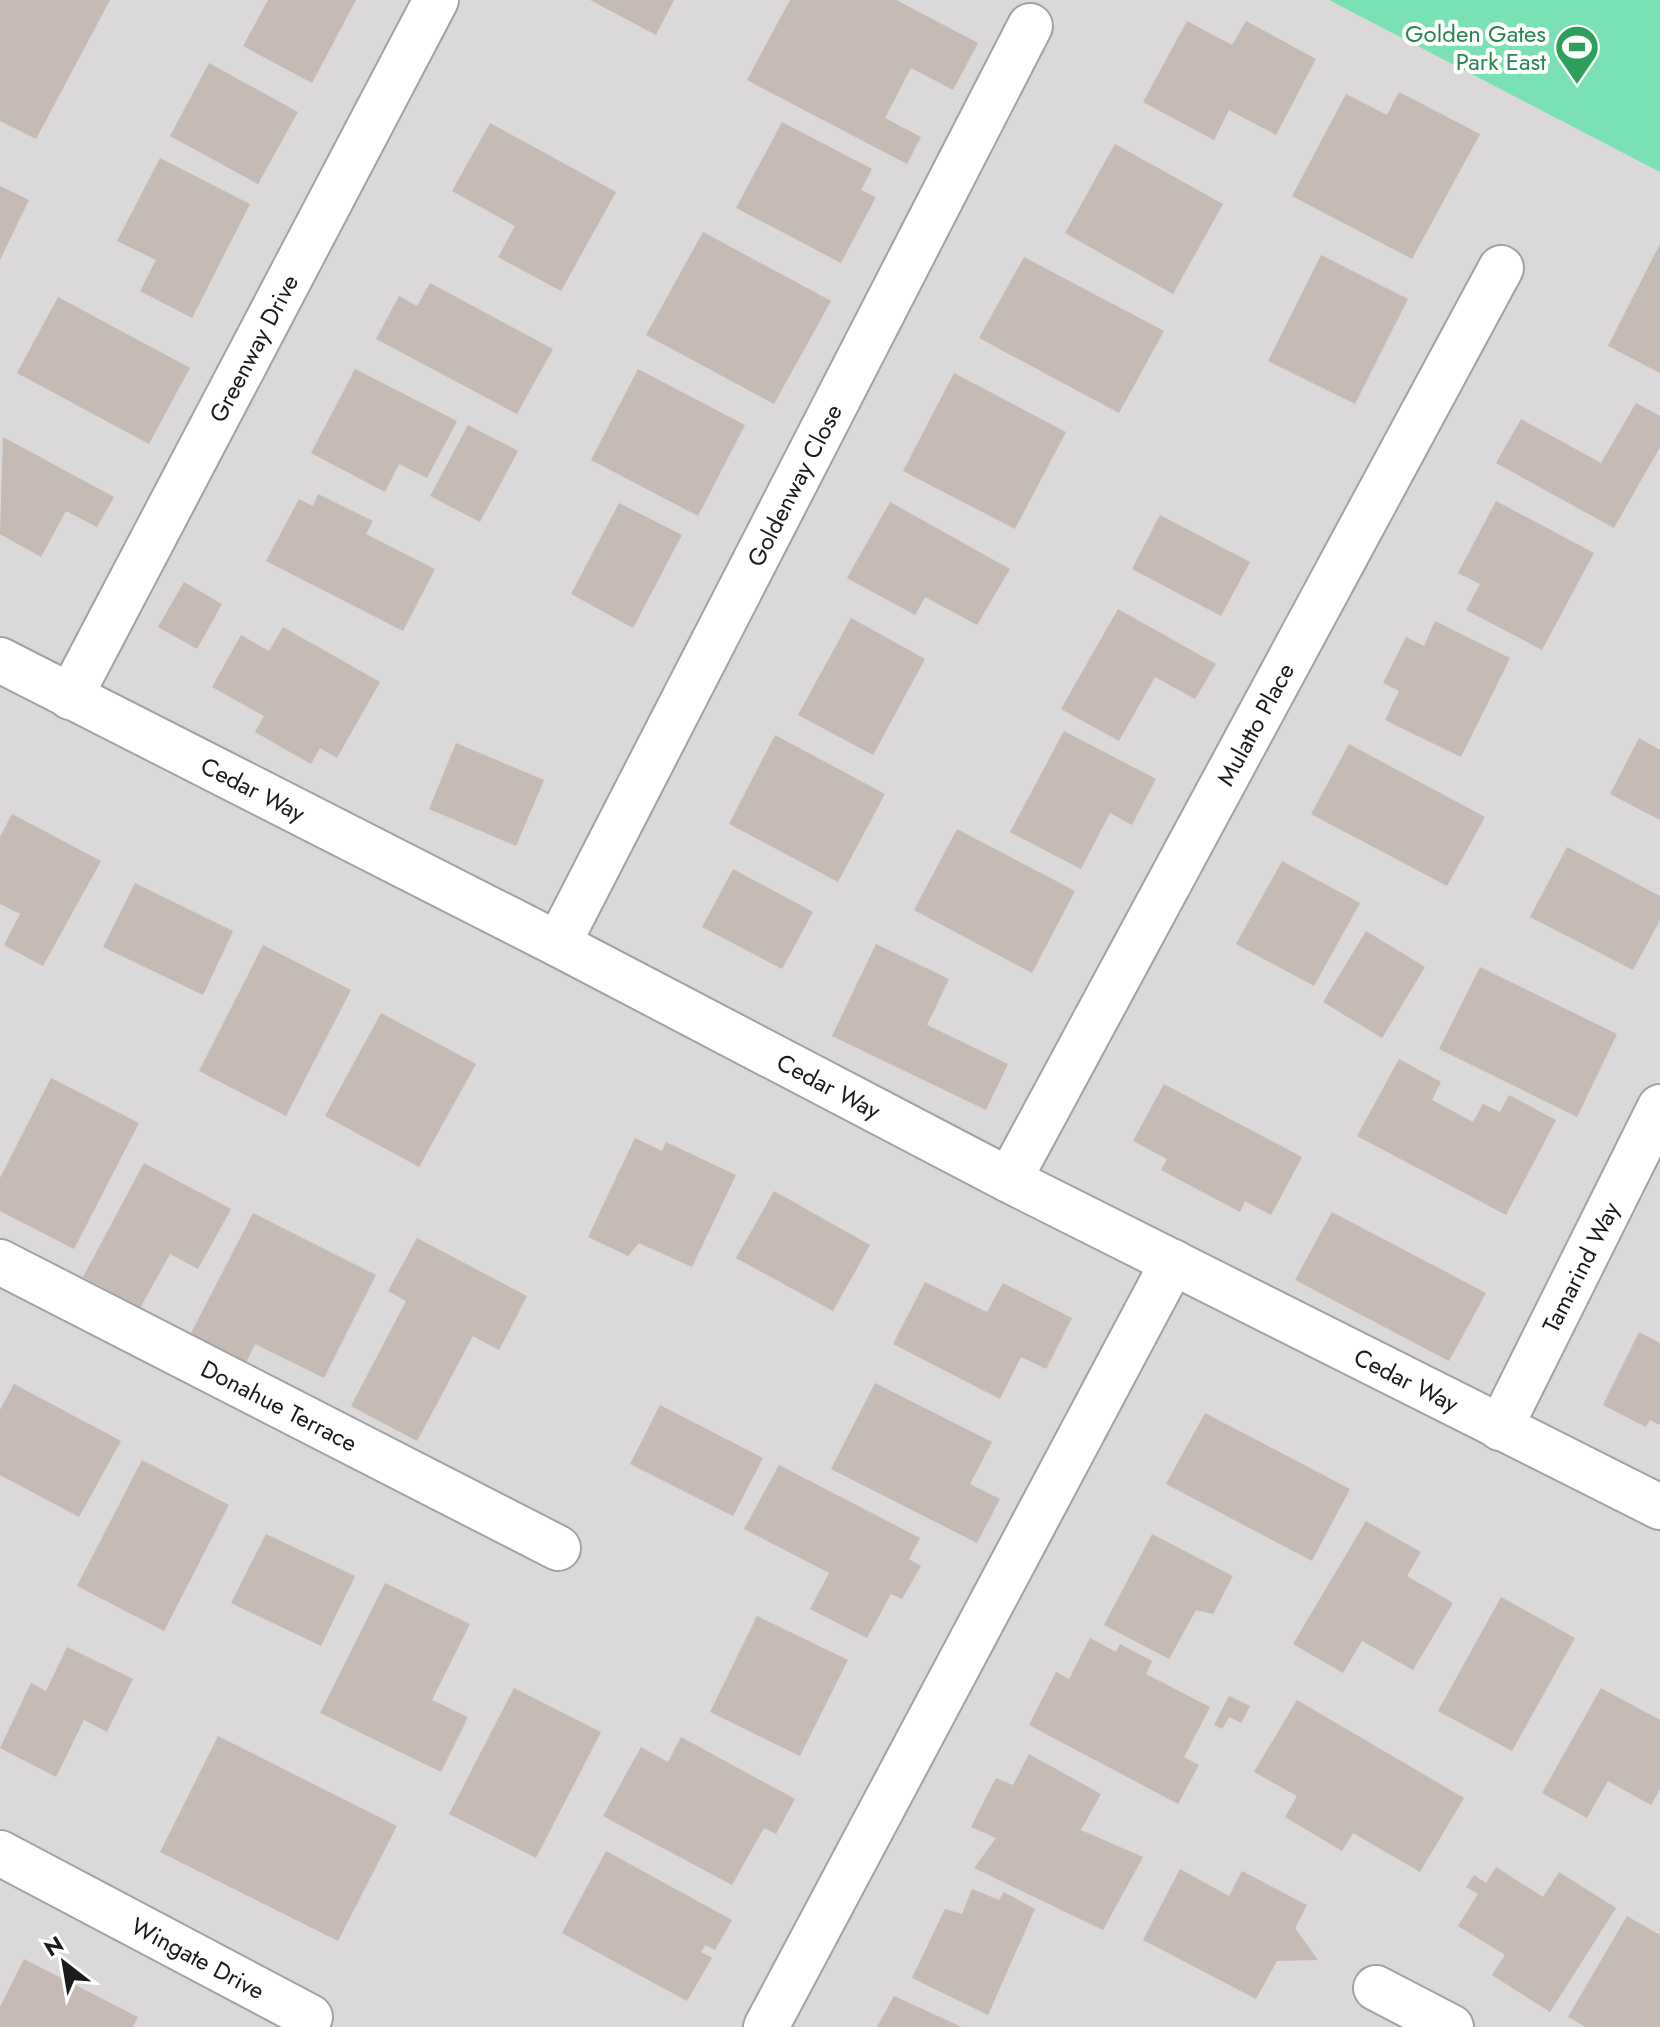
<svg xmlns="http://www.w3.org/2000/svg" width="1660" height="2027" viewBox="0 0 1660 2027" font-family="Jost,sans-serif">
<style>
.residential{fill:#dad8d8}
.pitch{fill:#7ae1b5}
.building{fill:#c5bab4}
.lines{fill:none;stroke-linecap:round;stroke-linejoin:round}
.minor-casing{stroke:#a2a2a2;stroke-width:48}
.minor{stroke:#fff;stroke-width:44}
.labels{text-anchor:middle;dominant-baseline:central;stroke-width:8;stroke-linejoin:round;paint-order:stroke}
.leisure-label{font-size:24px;fill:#27864d;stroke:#fff;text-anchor:end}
.street-label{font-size:24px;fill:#1b1b1b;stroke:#fff}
</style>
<rect width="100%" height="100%" fill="#eee9e0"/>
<!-- residential -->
<rect class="residential" x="0" y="0" width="1660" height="2027"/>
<!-- pitch -->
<polygon class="pitch" points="1329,0 1660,0 1660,172"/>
<!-- building -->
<g class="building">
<polygon points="0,0 110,0 36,139 0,121"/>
<polygon points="268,0 356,0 312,83 243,46"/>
<polygon points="590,0 674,0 656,35"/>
<polygon points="790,0 896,0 978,43 953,90 911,68 885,118 921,137 907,164 747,80"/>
<polygon points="1187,21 1232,45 1246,21 1316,59 1276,135 1229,110 1214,140 1143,102"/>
<polygon points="209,63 298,112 258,184 170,136"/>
<polygon points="1399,92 1480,134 1412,259 1292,196 1346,94 1387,115"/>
<polygon points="782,122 872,169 861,190 876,197 841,263 736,208"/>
<polygon points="490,123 616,192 561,291 498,257 515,226 452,191"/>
<polygon points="1115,144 1223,204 1173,294 1065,233"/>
<polygon points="160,158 250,204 192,318 140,291 156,260 117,241"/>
<polygon points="0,186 29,200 0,260"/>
<polygon points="703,232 831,301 774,404 646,335"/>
<polygon points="1660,244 1660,373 1608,346"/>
<polygon points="1321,255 1408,299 1355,404 1268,361"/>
<polygon points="1024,257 1164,331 1119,413 979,338"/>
<polygon points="430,283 553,349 517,414 376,339 399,296 417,306"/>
<polygon points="58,297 190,368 149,444 17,373"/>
<polygon points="355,369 457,421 427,478 399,464 385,492 311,453"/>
<polygon points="638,369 745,425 698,516 591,460"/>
<polygon points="954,373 1066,432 1015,529 903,471"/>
<polygon points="1636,403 1660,416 1660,447 1614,528 1496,463 1521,419 1601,463"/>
<polygon points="468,425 518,451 480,522 430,496"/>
<polygon points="3,437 114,497 97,527 66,511 41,557 0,534"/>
<polygon points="318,494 373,521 366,534 435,569 403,631 266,561 299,499 313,506"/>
<polygon points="1496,501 1594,553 1542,650 1466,610 1480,584 1458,573"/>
<polygon points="890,502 1010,569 977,625 925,597 915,615 847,578"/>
<polygon points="619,503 682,535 633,628 571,594"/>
<polygon points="1160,515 1250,562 1221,616 1132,569"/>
<polygon points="184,582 222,604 197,649 158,627"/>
<polygon points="1118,609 1216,664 1195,699 1155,677 1119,741 1061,709"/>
<polygon points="851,618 925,659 873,755 798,715"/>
<polygon points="1435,621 1510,658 1461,757 1385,720 1399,691 1383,683 1406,637 1424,646"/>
<polygon points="283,627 380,682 337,758 320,748 311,764 255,732 264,716 212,687 241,635 269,651"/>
<polygon points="1064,731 1156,779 1132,825 1110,813 1081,869 1010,832"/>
<polygon points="775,735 885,794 838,882 729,824"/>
<polygon points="1639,738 1660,750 1660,820 1610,794"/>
<polygon points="456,743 544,780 516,846 429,809"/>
<polygon points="1349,744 1485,817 1447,886 1311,814"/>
<polygon points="12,814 101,861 43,966 4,945 20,914 0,904 0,837"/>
<polygon points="957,829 1075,891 1032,973 914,910"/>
<polygon points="1567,847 1660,896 1660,920 1633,970 1530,917"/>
<polygon points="1282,861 1360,903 1314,986 1236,944"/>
<polygon points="733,869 813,912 782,969 702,927"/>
<polygon points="135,883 233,931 203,995 103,947"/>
<polygon points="1366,931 1425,967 1382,1038 1323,1002"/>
<polygon points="876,944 949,979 927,1025 1008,1064 986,1110 832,1036"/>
<polygon points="263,945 351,990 286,1116 199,1071"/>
<polygon points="1480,967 1617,1034 1577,1117 1439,1049"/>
<polygon points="381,1013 476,1064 419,1167 325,1116"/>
<polygon points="1399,1059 1441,1082 1432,1100 1473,1122 1483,1104 1500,1112 1509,1095 1556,1120 1506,1215 1357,1136"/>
<polygon points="51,1078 139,1123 74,1249 0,1211 0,1178"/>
<polygon points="1164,1084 1302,1157 1271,1215 1245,1201 1240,1212 1161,1170 1167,1159 1133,1141"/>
<polygon points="635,1138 662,1151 666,1142 736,1175 692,1267 639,1243 628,1256 588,1237"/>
<polygon points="144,1163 231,1209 198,1269 170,1254 140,1308 83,1277"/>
<polygon points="774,1191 870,1245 833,1311 736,1258"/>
<polygon points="1332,1212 1486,1293 1449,1361 1295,1280"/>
<polygon points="253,1213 376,1275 324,1378 255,1344 243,1369 187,1341"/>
<polygon points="417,1238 527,1296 499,1350 473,1336 417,1441 351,1406 406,1301 388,1291"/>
<polygon points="925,1282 987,1312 1003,1283 1072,1318 1046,1369 1021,1357 1000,1399 893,1344"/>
<polygon points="1639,1332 1660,1343 1660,1425 1650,1420 1646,1427 1603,1405"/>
<polygon points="875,1383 992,1442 970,1484 1000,1499 977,1543 831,1469"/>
<polygon points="14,1384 121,1441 79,1517 0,1475 0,1410"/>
<polygon points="660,1405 763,1458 733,1516 630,1464"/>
<polygon points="1205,1413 1350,1489 1312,1561 1166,1484"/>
<polygon points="142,1460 229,1505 164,1631 77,1586"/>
<polygon points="779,1465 920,1538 909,1559 921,1566 902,1599 891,1594 867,1638 810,1609 829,1573 744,1529"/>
<polygon points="1366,1521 1421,1552 1407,1576 1453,1603 1413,1670 1362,1641 1343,1673 1293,1644"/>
<polygon points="266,1534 355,1576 321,1646 231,1603"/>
<polygon points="1152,1534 1233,1576 1213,1614 1196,1610 1169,1659 1104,1625"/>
<polygon points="385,1583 470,1624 432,1700 468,1717 441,1772 320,1713"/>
<polygon points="1501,1597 1575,1638 1512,1751 1438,1711"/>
<polygon points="757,1616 848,1660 800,1756 710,1712"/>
<polygon points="1090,1638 1116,1652 1120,1644 1152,1661 1146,1674 1210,1707 1184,1757 1199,1765 1178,1804 1029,1725 1056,1672 1069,1679"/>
<polygon points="67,1647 133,1679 107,1732 84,1720 56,1777 0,1748 31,1683 46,1691"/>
<polygon points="514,1688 601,1732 536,1858 449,1814"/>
<polygon points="1601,1688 1660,1720 1660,1789 1651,1805 1608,1781 1587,1818 1542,1793"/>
<polygon points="1229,1696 1250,1706 1241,1723 1229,1717 1222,1729 1214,1725"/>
<polygon points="1297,1700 1464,1798 1420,1872 1353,1833 1342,1851 1285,1817 1297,1796 1254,1772"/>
<polygon points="218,1736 397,1826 338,1941 160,1852"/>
<polygon points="681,1737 795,1799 776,1834 764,1828 732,1885 603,1816 641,1747 668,1762"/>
<polygon points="1029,1754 1101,1794 1081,1830 1143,1857 1103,1930 974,1868 996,1838 971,1827 996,1778 1013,1785"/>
<polygon points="606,1851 732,1920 715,1950 705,1945 701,1952 712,1958 687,2001 562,1933"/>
<polygon points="1496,1867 1543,1897 1559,1872 1616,1908 1550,2012 1492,1975 1505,1955 1458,1926 1478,1894 1466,1887 1474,1875 1486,1883"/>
<polygon points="1180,1869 1229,1896 1242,1871 1307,1905 1295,1928 1318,1960 1277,1961 1256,1999 1143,1940"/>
<polygon points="972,1889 999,1900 1004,1892 1035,1909 988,2015 912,1978 945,1909 962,1914"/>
<polygon points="1627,1916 1660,1935 1660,2027 1586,2027 1568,2017"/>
<polygon points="24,1959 138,2017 133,2027 0,2027 0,2007"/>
<polygon points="894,1996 962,2027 877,2027"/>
</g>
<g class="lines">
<!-- minor casing -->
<g class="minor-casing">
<g id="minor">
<path id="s1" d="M0,660L558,944L1009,1180L1660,1507"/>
<path id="s2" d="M70,697L436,0"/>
<path id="s3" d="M558,944L1030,26"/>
<path id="s4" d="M1009,1180L1501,268"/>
<path id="s5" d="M0,1262L558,1548"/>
<path id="s6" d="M1500,1428L1660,1107"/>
<path id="s7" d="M0,1853L310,2017"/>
<polyline points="1376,1988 1451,2027"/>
<polyline points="766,2027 1173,1262"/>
</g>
</g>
<!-- minor -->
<use href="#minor" class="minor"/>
</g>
<!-- icons -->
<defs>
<g id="stadium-pin" transform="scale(2.3)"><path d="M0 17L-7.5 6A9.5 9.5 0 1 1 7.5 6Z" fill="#2e9e5b" stroke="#fff"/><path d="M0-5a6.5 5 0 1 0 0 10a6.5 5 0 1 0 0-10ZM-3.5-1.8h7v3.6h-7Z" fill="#fff"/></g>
</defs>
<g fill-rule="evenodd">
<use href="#stadium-pin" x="1577" y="47"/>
</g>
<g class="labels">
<!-- leisure labels -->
<g class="leisure-label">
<text x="1546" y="33">Golden Gates<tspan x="1546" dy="28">Park East</tspan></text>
</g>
<!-- street labels -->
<g class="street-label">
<text stroke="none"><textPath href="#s2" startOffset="394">Greenway Drive</textPath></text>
<text stroke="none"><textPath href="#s3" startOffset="516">Goldenway Close</textPath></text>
<text stroke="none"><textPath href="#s4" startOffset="518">Mulatto Place</textPath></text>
<text stroke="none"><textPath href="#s1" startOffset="284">Cedar Way</textPath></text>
<text stroke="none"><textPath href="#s1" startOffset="932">Cedar Way</textPath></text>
<text stroke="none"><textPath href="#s6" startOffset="180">Tamarind Way</textPath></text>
<text stroke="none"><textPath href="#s1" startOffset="1580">Cedar Way</textPath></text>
<text stroke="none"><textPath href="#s5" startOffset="314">Donahue Terrace</textPath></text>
<text stroke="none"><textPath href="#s7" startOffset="224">Wingate Drive</textPath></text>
</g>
</g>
<!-- north arrow -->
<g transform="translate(64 1963) rotate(329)" stroke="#ffffff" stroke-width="6" paint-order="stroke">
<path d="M0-6L14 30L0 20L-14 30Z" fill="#1b1b1b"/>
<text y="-12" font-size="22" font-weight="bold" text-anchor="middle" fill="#1b1b1b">N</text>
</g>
</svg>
